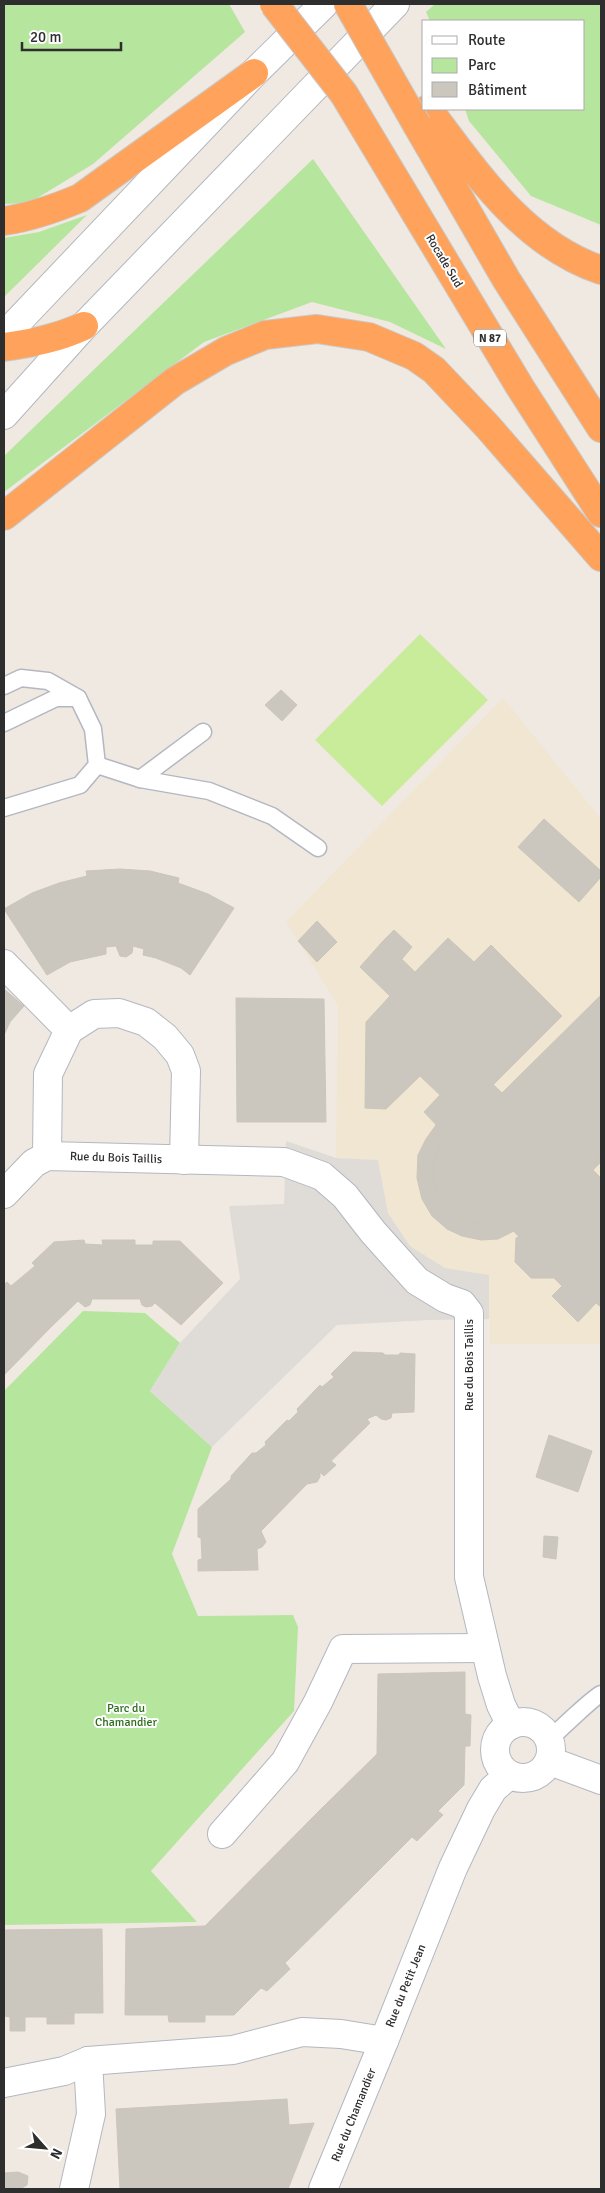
<svg xmlns="http://www.w3.org/2000/svg" width="605" height="2193" viewBox="0 0 605 2193" font-family="Signika,sans-serif">
<style>
.education{fill:#f0e6d1}
.green{fill:#b6e59e}
.pitch{fill:#c9ec9a}
.plaza{fill:#dfdcd8}
.building{fill:#cbc7bf;stroke:#cbc5ba}
.lines{fill:none;stroke-linecap:round;stroke-linejoin:round}
.lane-casing{stroke:#b4b7c1;stroke-width:19}
.street-casing{stroke:#b4b7c1;stroke-width:30}
.secondary-casing{stroke:#b4b7c1;stroke-width:30}
.highway-casing{stroke:#c9c9c9;stroke-width:30}
.lane{stroke:#fff;stroke-width:16}
.street{stroke:#fff;stroke-width:28}
.secondary{stroke:#fff;stroke-width:28}
.highway{stroke:#ffa35c;stroke-width:28}
.highway-bridge-casing{stroke:#c9c9c9;stroke-width:30;stroke-linecap:butt}
.highway-bridge{stroke:#ffa35c;stroke-width:28}
.labels{text-anchor:middle;dominant-baseline:central;stroke-width:4;stroke-linejoin:round;paint-order:stroke}
.shield{fill:#fff;stroke:#6d6d6d;stroke-width:1}
.shield-label{font-size:11px;font-weight:bold;fill:#2e2e2e}
.street-label{font-size:12px;fill:#2e2e2e;stroke:#fff}
.park-label{font-size:12px;fill:#2c6e1b;stroke:#fff}
</style>
<rect width="100%" height="100%" fill="#efe9e1"/>
<!-- education -->
<polygon class="education" points="503,698 601,819 601,1344 490,1344 488,1275 445,1268 410,1246 388,1213 378,1160 336,1158 338,1005 286,922"/>
<!-- green -->
<g class="green">
<polygon points="4,4 229,4 245,32 93,164 29,203 4,204"/>
<polygon points="435,4 601,4 601,225 531,196 469,121 465,109 584,109 584,21 430,21 426,12"/>
<polygon points="313,159 446,349 390,322 312,302 204,342 4,492 4,456"/>
<polygon points="87,215 4,297 4,238 39,232"/>
<polygon points="83,1311 145,1313 180,1343 150,1391 212,1447 172,1554 198,1616 293,1615 298,1627 294,1711 151,1871 197,1922 4,1925 4,1391"/>
</g>
<!-- pitch -->
<polygon class="pitch" points="420,634 488,700 382,806 315,740"/>
<!-- plaza -->
<polygon class="plaza" points="286,1141 336,1158 378,1160 388,1213 410,1246 445,1268 489,1275 489,1319 430,1320 337,1325 212,1447 150,1391 180,1343 240,1279 229,1206 284,1204"/>
<!-- building -->
<g class="building">
<polygon points="281,690 297,705 282,721 265,705"/>
<polygon points="544,819 601,871 601,877 579,902 518,847"/>
<polygon points="120,869 150,871 179,878 178,883 208,894 234,908 190,975 181,968 156,958 143,955 144,949 133,946 132,953 126,957 120,956 116,946 106,947 106,954 70,962 47,975 4,909 32,893 59,883 87,876 86,871"/>
<polygon points="317,921 337,942 317,962 298,941"/>
<polygon points="394,930 412,947 402,959 383,941"/>
<polygon points="448,938 474,962 491,945 540,994 471,1063 502,1093 601,995 601,1115 570,1147 601,1178 601,1307 596,1303 578,1322 552,1296 562,1286 554,1278 531,1278 515,1262 516,1238 519,1237 504,1220 494,1224 471,1223 458,1216 445,1204 437,1192 434,1179 434,1160 439,1146 446,1135 424,1112 440,1095 420,1076 386,1109 365,1108 366,1022 390,996 360,967 383,941 415,972"/>
<polygon points="4,989 24,1006 10,1022 4,1035"/>
<polygon points="540,994 562,1016 493,1085 471,1063"/>
<polygon points="236,998 324,999 326,1122 237,1122"/>
<polygon points="601,1115 601,1162 593,1170 570,1147"/>
<polygon points="436,1125 446,1135 439,1146 434,1160 434,1179 437,1192 445,1204 458,1216 471,1223 494,1224 504,1220 514,1231 498,1239 481,1240 462,1236 447,1229 432,1216 422,1199 417,1178 418,1155 426,1139"/>
<polygon points="84,1240 85,1244 103,1245 102,1240 135,1240 135,1245 153,1245 153,1241 180,1241 223,1283 181,1325 155,1303 152,1306 146,1307 142,1305 140,1299 92,1299 90,1305 85,1307 78,1301 52,1326 11,1286 35,1266 32,1263 54,1242"/>
<polygon points="7,1282 52,1326 4,1375 4,1285"/>
<polygon points="353,1352 383,1353 385,1355 399,1355 400,1353 415,1354 414,1412 392,1413 391,1418 386,1420 381,1419 376,1415 367,1419 370,1423 320,1472 320,1477 317,1482 307,1484 261,1531 266,1542 262,1547 257,1549 258,1570 198,1571 198,1560 202,1559 201,1538 198,1537 198,1509 231,1479 231,1476 252,1453 256,1453 266,1445 265,1442 287,1420 289,1421 298,1412 297,1409 320,1385 322,1387 334,1377 331,1374"/>
<polygon points="549,1435 592,1451 578,1492 536,1477"/>
<polygon points="331,1461 336,1465 324,1476 320,1472"/>
<polygon points="544,1536 558,1537 556,1559 543,1557"/>
<polygon points="465,1672 465,1714 471,1715 470,1746 465,1746 464,1785 438,1811 443,1815 417,1841 412,1837 379,1870 320,1810 377,1754 378,1674"/>
<polygon points="320,1810 379,1870 370,1879 364,1874 355,1882 361,1888 285,1963 290,1969 267,1991 261,1988 234,2015 205,2015 205,2022 169,2022 168,2015 125,2015 126,1929 205,1926"/>
<polygon points="364,1874 370,1879 361,1888 355,1882"/>
<polygon points="102,1929 103,2013 60,2013 60,2017 25,2017 25,2031 10,2031 10,2017 4,2016 4,1930"/>
<polygon points="60,2013 74,2013 74,2024 47,2024 47,2017 60,2017"/>
<polygon points="287,2099 289,2125 314,2123 288,2189 120,2189 116,2109"/>
<polygon points="18,2172 28,2176 27,2185 20,2189 4,2189 4,2173"/>
</g>
<g class="lines">
<!-- lane casing -->
<g class="lane-casing">
<g id="lane">
<polyline points="4,686 21,678 48,681 78,698 93,729 97,765 80,785 4,808"/>
<polyline points="4,723 56,698 78,698"/>
<polyline points="97,765 140,779 209,791 272,816 318,848"/>
<polyline points="140,779 203,732"/>
<path d="M550,1739C558,1731 595,1696 601,1694"/>
</g>
</g>
<!-- street casing -->
<g class="street-casing">
<g id="street">
<polyline points="4,964 69,1030"/>
<polyline points="47,1156 48,1074 69,1030 94,1014 119,1013 146,1022 165,1037 180,1055 186,1071 184,1160"/>
<polyline points="4,1194 34,1163 47,1156 284,1162 322,1176 345,1196 373,1232 417,1281 445,1298 462,1304 469,1313 469,1577 492,1676 501,1705 511,1725"/>
<circle cx="523" cy="1750" r="28"/>
<polyline points="550,1761 601,1780"/>
<polyline points="222,1834 285,1762 318,1702 343,1649 485,1648"/>
<polyline points="4,2083 64,2071 88,2061 233,2050 302,2032 341,2034 384,2041 453,1868 481,1809 493,1789 509,1775"/>
<polyline points="74,2189 91,2114 88,2061"/>
<polyline points="323,2189 384,2041"/>
</g>
</g>
<!-- secondary casing -->
<g class="secondary-casing">
<g id="secondary">
<polyline points="4,336 254,73 324,4"/>
<polyline points="4,415 84,326 395,4"/>
</g>
</g>
<!-- highway casing -->
<g class="highway-casing">
<g id="highway">
<polyline points="344,94 520,387 601,513"/>
<path d="M428,109C475,171 523,244 601,270"/>
<polyline points="417,125 506,279 601,428"/>
<path d="M4,221C31,217 54,209 80,198L254,73"/>
<path d="M4,347C33,343 58,338 84,326"/>
<polyline points="4,516 175,381 226,351 265,335 317,329 369,337 414,356 434,370 488,427 601,557"/>
</g>
</g>
<!-- lane -->
<use href="#lane" class="lane"/>
<!-- street -->
<use href="#street" class="street"/>
<!-- secondary -->
<use href="#secondary" class="secondary"/>
<!-- highway -->
<use href="#highway" class="highway"/>
<!-- highway-bridge casing -->
<g class="highway-bridge-casing">
<g id="highway-bridge">
<polyline points="274,4 344,94"/>
<polyline points="348,4 417,125"/>
</g>
</g>
<!-- highway-bridge -->
<use href="#highway-bridge" class="highway-bridge"/>
</g>
<g class="labels">
<!-- shield labels -->
<rect class="shield" x="474" y="329.5" width="32" height="17" rx="4"/>
<g class="shield-label">
<text x="490" y="338">N 87</text>
</g>
<!-- street labels -->
<g class="street-label">
<text transform="translate(444 261) rotate(59)">Rocade Sud</text>
<text transform="translate(116 1158) rotate(2)">Rue du Bois Taillis</text>
<text transform="translate(469 1365) rotate(-90)">Rue du Bois Taillis</text>
<text transform="translate(406 1986) rotate(-68)">Rue du Petit Jean</text>
<text transform="translate(354 2115) rotate(-68)">Rue du Chamandier</text>
</g>
<!-- park labels -->
<g class="park-label">
<text x="126" y="1708">Parc du<tspan x="126" dy="14">Chamandier</tspan></text>
</g>
</g>
<!-- border -->
<rect width="605" height="2193" fill="none" stroke="#2e2e2e" stroke-width="10"/>
<!-- legend -->
<rect x="422" y="20" width="162" height="90" fill="#ffffff" stroke="#ababab"/>
<rect x="432" y="36" width="25" height="8" fill="#ffffff" stroke="#ababab"/>
<text x="468" y="45" font-size="15" fill="#2e2e2e">Route</text>
<rect x="432" y="58" width="25" height="15" fill="#b6e59e" stroke="#ababab"/>
<text x="468" y="70" font-size="15" fill="#2e2e2e">Parc</text>
<rect x="432" y="82" width="25" height="15" fill="#cbc7bf" stroke="#ababab"/>
<text x="468" y="95" font-size="15" fill="#2e2e2e">Bâtiment</text>
<!-- north arrow -->
<g transform="translate(45 2148) rotate(117)" stroke="#ffffff" stroke-width="4" paint-order="stroke">
<path d="M0-4L9 19L0 12L-9 19Z" fill="#2e2e2e"/>
<text y="-8" font-size="14" font-weight="bold" text-anchor="middle" fill="#2e2e2e">N</text>
</g>
<!-- scale -->
<path d="M22 42v8h99v-8" fill="none" stroke="#2e2e2e" stroke-width="2.5"/>
<text x="30" y="42" font-size="15" fill="#2e2e2e" stroke="#ffffff" stroke-width="4" paint-order="stroke">20 m</text>
</svg>
